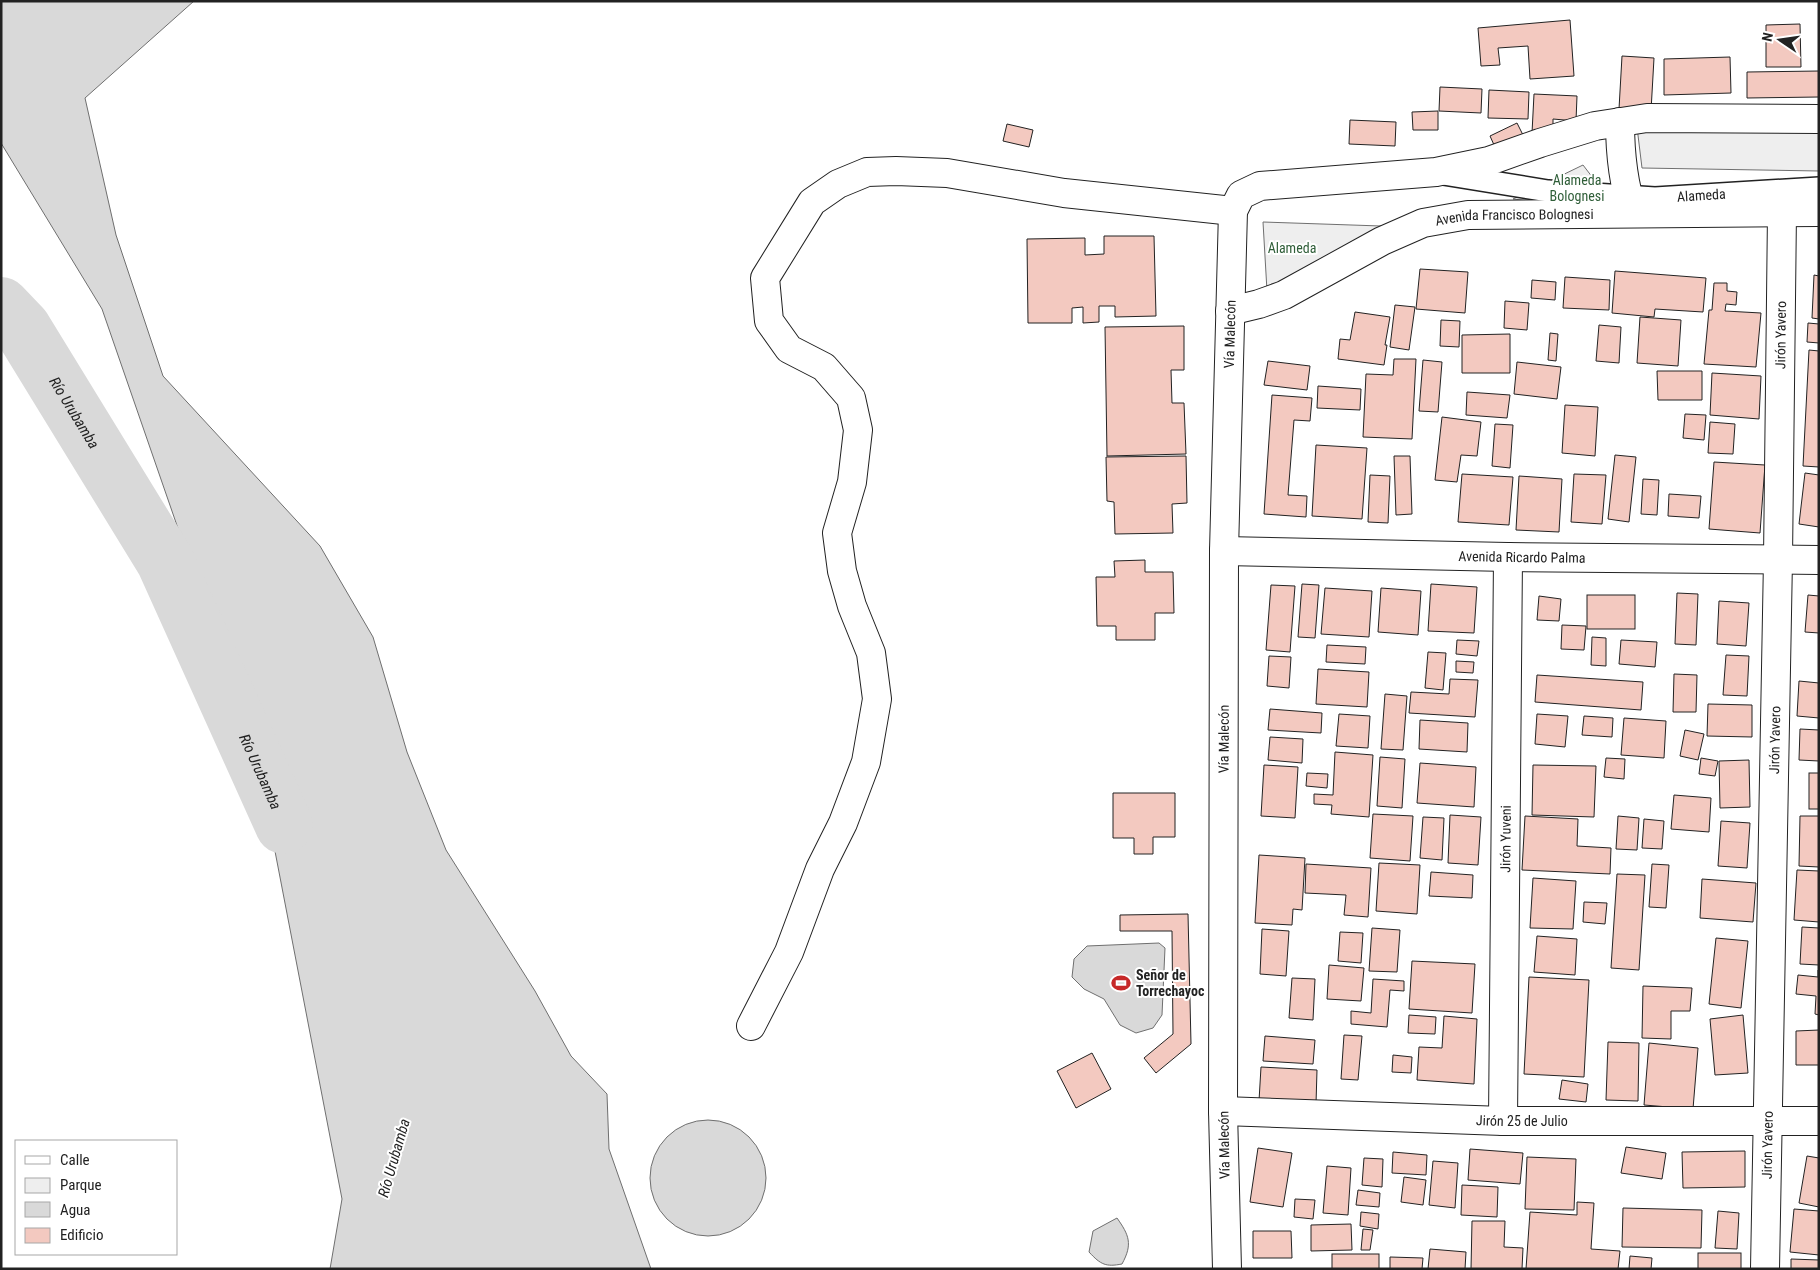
<svg xmlns="http://www.w3.org/2000/svg" width="1820" height="1270" viewBox="0 0 1820 1270" font-family="'Roboto Condensed',sans-serif">
<style>
.green{fill:#eee;stroke:#6f6f6f}
.water{fill:#d9d9d9;stroke:#6f6f6f}
.lines{fill:none;stroke-linecap:round;stroke-linejoin:round}
.river{stroke:#d9d9d9;stroke-width:58}
.building{fill:#f3c9c0;stroke:#222}
.pedestrian-casing{stroke:#222;stroke-width:24}
.minor-casing{stroke:#222;stroke-width:30}
.primary-casing{stroke:#222;stroke-width:30}
.pedestrian{stroke:#fff;stroke-width:21}
.minor{stroke:#fff;stroke-width:28}
.primary{stroke:#fff;stroke-width:28}
.labels{text-anchor:middle;dominant-baseline:central;stroke-width:4;stroke-linejoin:round;paint-order:stroke}
.park-label{font-size:14px;fill:#2f5e38;stroke:#fff}
.street-label{font-size:14px;fill:#222;stroke:#fff}
.poi-label{font-size:14px;font-weight:bold;fill:#222;stroke:#fff;text-anchor:start}
.water-label{font-size:15px;font-style:italic;fill:#222;stroke:#fff}
</style>
<rect width="100%" height="100%" fill="#fff"/>
<!-- green -->
<g class="green">
<polygon points="1636,119 1819,121 1819,171 1642,168"/>
<polygon points="1583,165 1596,182 1591,208 1513,199"/>
<polygon points="1263,222 1381,226 1267,291"/>
</g>
<!-- water -->
<g class="water">
<polygon points="1,1 194,1 85,98 116,235 163,376 320,546 373,637 407,752 446,850 535,991 571,1056 607,1094 609,1149 651,1269 330,1269 342,1199 263,789 191,566 102,309 1,143"/>
<polygon points="1159,943 1165,948 1162,1015 1153,1028 1136,1033 1120,1025 1104,999 1084,989 1072,977 1074,959 1087,946"/>
<circle cx="708" cy="1178" r="58"/>
<path d="M1117,1218C1129,1235 1133,1244 1122,1264C1106,1267 1101,1265 1089,1252L1093,1231Z"/>
</g>
<g class="lines">
<!-- river -->
<path class="river" id="s1" d="M1,306L22,328L165,561L284,825"/>
</g>
<!-- building -->
<g class="building">
<polygon points="1570,20 1574,76 1530,79 1528,46 1498,48 1500,65 1481,66 1478,28"/>
<polygon points="1800,24 1801,67 1766,67 1766,25"/>
<polygon points="1622,56 1654,58 1651,111 1619,109"/>
<polygon points="1730,57 1731,93 1664,95 1664,59"/>
<polygon points="1819,71 1819,97 1747,98 1747,72"/>
<polygon points="1440,87 1482,89 1481,113 1439,111"/>
<polygon points="1489,90 1529,92 1528,119 1488,118"/>
<polygon points="1534,94 1577,96 1576,121 1553,119 1553,134 1532,133"/>
<polygon points="1438,111 1438,130 1413,130 1412,112"/>
<polygon points="1350,120 1396,122 1395,146 1349,144"/>
<polygon points="1517,123 1527,143 1499,156 1490,136"/>
<polygon points="1007,124 1033,130 1029,147 1003,141"/>
<polygon points="1104,236 1154,236 1156,316 1115,317 1115,306 1099,306 1099,322 1083,323 1083,307 1072,308 1072,323 1028,323 1027,239 1085,238 1085,255 1104,254"/>
<polygon points="1420,269 1468,272 1465,313 1416,309"/>
<polygon points="1615,271 1706,278 1703,312 1655,309 1654,317 1612,313"/>
<polygon points="1814,275 1819,276 1819,319 1812,318"/>
<polygon points="1565,277 1610,280 1609,310 1563,308"/>
<polygon points="1532,280 1556,282 1555,300 1531,298"/>
<polygon points="1714,283 1727,283 1727,291 1737,292 1736,305 1726,304 1725,311 1761,313 1756,367 1704,364 1709,310 1712,310"/>
<polygon points="1505,301 1529,303 1527,330 1504,328"/>
<polygon points="1395,305 1415,307 1409,350 1390,347"/>
<polygon points="1355,312 1390,317 1385,345 1387,345 1384,365 1338,359 1340,339 1350,340"/>
<polygon points="1640,317 1681,320 1678,366 1637,363"/>
<polygon points="1441,320 1460,321 1459,347 1440,346"/>
<polygon points="1808,323 1819,324 1819,343 1807,342"/>
<polygon points="1599,325 1621,327 1619,363 1596,361"/>
<polygon points="1184,326 1184,370 1171,370 1172,403 1184,403 1186,454 1107,456 1105,327"/>
<polygon points="1550,333 1558,334 1556,361 1548,360"/>
<polygon points="1510,334 1510,373 1462,373 1462,335"/>
<polygon points="1809,350 1819,351 1819,467 1803,466"/>
<polygon points="1394,359 1416,359 1412,439 1363,437 1366,374 1393,375"/>
<polygon points="1423,360 1442,362 1438,412 1419,411"/>
<polygon points="1268,361 1310,366 1307,390 1264,385"/>
<polygon points="1517,362 1561,367 1557,399 1514,394"/>
<polygon points="1657,371 1702,371 1702,400 1658,400"/>
<polygon points="1712,373 1761,376 1759,419 1710,415"/>
<polygon points="1318,386 1361,389 1360,410 1317,408"/>
<polygon points="1467,392 1510,395 1507,418 1466,415"/>
<polygon points="1272,395 1312,398 1310,421 1294,420 1288,495 1307,496 1306,517 1264,514"/>
<polygon points="1565,405 1598,407 1595,456 1562,453"/>
<polygon points="1685,414 1706,415 1704,440 1683,438"/>
<polygon points="1442,417 1481,422 1477,456 1461,455 1457,482 1435,480"/>
<polygon points="1710,422 1735,424 1733,454 1708,453"/>
<polygon points="1495,424 1513,425 1510,468 1492,466"/>
<polygon points="1316,445 1367,448 1362,519 1312,516"/>
<polygon points="1615,455 1636,457 1629,522 1608,519"/>
<polygon points="1186,456 1187,503 1172,504 1173,533 1115,534 1114,502 1107,501 1106,457"/>
<polygon points="1394,456 1410,456 1412,514 1396,515"/>
<polygon points="1714,462 1765,465 1760,533 1709,529"/>
<polygon points="1805,473 1819,475 1819,527 1799,524"/>
<polygon points="1462,474 1513,477 1509,525 1458,522"/>
<polygon points="1574,474 1606,475 1602,524 1571,522"/>
<polygon points="1370,475 1390,476 1388,523 1368,522"/>
<polygon points="1519,476 1562,479 1559,532 1516,530"/>
<polygon points="1643,479 1659,480 1657,515 1641,514"/>
<polygon points="1669,494 1701,496 1699,518 1668,516"/>
<polygon points="1145,560 1145,572 1173,572 1174,613 1155,613 1155,640 1116,640 1116,626 1097,626 1096,577 1115,577 1114,561"/>
<polygon points="1302,584 1319,585 1315,638 1298,637"/>
<polygon points="1431,584 1477,587 1474,633 1428,631"/>
<polygon points="1271,585 1295,586 1290,652 1266,650"/>
<polygon points="1325,588 1372,591 1369,637 1321,634"/>
<polygon points="1381,588 1421,591 1418,635 1378,632"/>
<polygon points="1677,593 1698,594 1696,645 1675,644"/>
<rect x="1587" y="595" width="48" height="34"/>
<polygon points="1808,595 1819,596 1819,633 1805,632"/>
<polygon points="1539,596 1561,599 1559,621 1537,620"/>
<polygon points="1719,601 1749,603 1746,646 1717,644"/>
<polygon points="1562,625 1586,626 1584,650 1561,649"/>
<polygon points="1592,637 1606,638 1606,666 1591,665"/>
<polygon points="1457,640 1479,641 1477,656 1456,654"/>
<polygon points="1621,640 1657,642 1655,667 1619,664"/>
<polygon points="1327,645 1366,647 1365,664 1326,662"/>
<polygon points="1428,652 1446,653 1443,690 1425,688"/>
<polygon points="1726,655 1749,656 1747,696 1723,695"/>
<polygon points="1269,656 1291,657 1289,688 1267,686"/>
<polygon points="1456,661 1474,662 1473,673 1456,672"/>
<polygon points="1318,669 1369,672 1367,707 1316,704"/>
<polygon points="1674,674 1697,675 1696,712 1673,712"/>
<polygon points="1537,675 1643,682 1641,710 1535,702"/>
<polygon points="1450,679 1478,680 1475,717 1409,713 1411,692 1449,694"/>
<polygon points="1799,681 1819,683 1819,718 1797,716"/>
<polygon points="1385,694 1407,696 1403,750 1381,749"/>
<polygon points="1708,704 1752,705 1752,737 1707,736"/>
<polygon points="1270,709 1322,713 1321,733 1268,730"/>
<polygon points="1339,714 1370,716 1368,748 1336,746"/>
<polygon points="1537,714 1568,716 1565,747 1535,744"/>
<polygon points="1584,716 1613,718 1612,737 1582,735"/>
<polygon points="1624,718 1666,721 1664,758 1621,755"/>
<polygon points="1420,720 1468,723 1467,752 1419,749"/>
<polygon points="1800,729 1819,730 1819,761 1799,760"/>
<polygon points="1685,730 1704,734 1698,760 1680,756"/>
<polygon points="1270,737 1303,739 1302,763 1268,760"/>
<polygon points="1335,752 1373,755 1369,817 1331,814 1332,805 1314,804 1314,794 1333,795"/>
<polygon points="1380,757 1405,759 1402,808 1377,806"/>
<polygon points="1606,758 1625,759 1624,779 1604,777"/>
<polygon points="1701,758 1718,761 1715,776 1699,774"/>
<polygon points="1749,760 1750,807 1720,808 1719,761"/>
<polygon points="1420,763 1476,767 1474,807 1417,803"/>
<polygon points="1264,765 1298,767 1295,818 1261,816"/>
<polygon points="1533,765 1596,766 1594,817 1532,815"/>
<polygon points="1307,773 1328,774 1327,788 1306,786"/>
<rect x="1809" y="773" width="10" height="36"/>
<polygon points="1113,793 1175,793 1175,837 1153,837 1153,854 1134,854 1134,838 1113,838"/>
<polygon points="1674,795 1711,798 1709,832 1671,829"/>
<polygon points="1373,814 1413,816 1410,861 1370,858"/>
<polygon points="1450,815 1481,817 1478,865 1448,863"/>
<polygon points="1525,816 1578,819 1577,846 1611,848 1610,874 1522,870"/>
<polygon points="1618,816 1639,818 1637,850 1616,849"/>
<polygon points="1800,816 1819,816 1819,867 1799,866"/>
<polygon points="1423,817 1444,818 1442,860 1420,858"/>
<polygon points="1644,819 1664,821 1662,849 1642,848"/>
<polygon points="1721,821 1750,823 1747,868 1718,866"/>
<polygon points="1259,855 1305,858 1302,910 1293,909 1292,925 1255,923"/>
<polygon points="1379,863 1420,865 1417,914 1376,911"/>
<polygon points="1306,864 1371,868 1368,917 1344,915 1346,895 1305,893"/>
<polygon points="1652,864 1669,865 1666,908 1649,907"/>
<polygon points="1797,870 1819,871 1819,922 1794,920"/>
<polygon points="1431,872 1473,875 1472,898 1429,896"/>
<polygon points="1617,874 1645,875 1639,970 1611,968"/>
<polygon points="1533,878 1576,881 1573,929 1530,928"/>
<polygon points="1702,879 1756,883 1753,922 1700,918"/>
<polygon points="1584,902 1607,903 1605,924 1583,922"/>
<polygon points="1188,914 1191,1044 1156,1073 1144,1058 1173,1034 1172,931 1120,931 1120,915"/>
<polygon points="1802,927 1819,928 1819,965 1800,964"/>
<polygon points="1372,928 1400,930 1397,972 1369,971"/>
<polygon points="1262,929 1289,931 1286,976 1260,974"/>
<polygon points="1340,932 1363,933 1361,963 1338,961"/>
<polygon points="1537,936 1577,939 1575,975 1534,972"/>
<polygon points="1716,938 1748,941 1741,1008 1709,1004"/>
<polygon points="1412,961 1475,964 1472,1013 1409,1009"/>
<polygon points="1329,965 1364,968 1361,1001 1327,999"/>
<polygon points="1818,970 1819,970 1819,1015 1815,1014 1816,996 1796,994 1798,975 1818,977"/>
<polygon points="1529,977 1589,980 1584,1077 1524,1074"/>
<polygon points="1292,978 1315,979 1313,1020 1289,1018"/>
<polygon points="1373,979 1404,981 1404,991 1390,990 1387,1027 1351,1024 1351,1011 1371,1013"/>
<polygon points="1643,986 1692,988 1690,1011 1671,1011 1671,1039 1642,1038"/>
<polygon points="1409,1015 1436,1017 1435,1034 1408,1033"/>
<polygon points="1743,1015 1748,1073 1715,1075 1710,1019"/>
<polygon points="1444,1016 1477,1019 1474,1084 1417,1080 1419,1047 1442,1048"/>
<polygon points="1819,1030 1819,1065 1796,1065 1796,1031"/>
<polygon points="1344,1035 1362,1036 1358,1080 1341,1079"/>
<polygon points="1265,1036 1315,1040 1313,1064 1263,1061"/>
<polygon points="1608,1042 1639,1043 1638,1101 1606,1100"/>
<polygon points="1649,1043 1698,1048 1693,1109 1644,1105"/>
<polygon points="1092,1053 1111,1089 1076,1108 1057,1071"/>
<polygon points="1393,1055 1412,1057 1411,1073 1392,1072"/>
<polygon points="1261,1067 1317,1070 1316,1104 1259,1101"/>
<polygon points="1562,1080 1588,1084 1586,1102 1559,1099"/>
<polygon points="1626,1147 1666,1153 1662,1179 1621,1173"/>
<polygon points="1258,1148 1292,1153 1283,1207 1250,1202"/>
<polygon points="1470,1149 1523,1153 1520,1184 1468,1180"/>
<polygon points="1745,1151 1745,1187 1683,1188 1682,1152"/>
<polygon points="1393,1152 1427,1155 1426,1175 1392,1173"/>
<polygon points="1807,1156 1819,1158 1819,1207 1799,1203"/>
<polygon points="1527,1157 1576,1159 1574,1210 1525,1209"/>
<polygon points="1364,1158 1383,1159 1382,1187 1362,1185"/>
<polygon points="1433,1161 1458,1163 1455,1208 1429,1205"/>
<polygon points="1327,1166 1351,1168 1348,1215 1323,1213"/>
<polygon points="1404,1177 1426,1180 1423,1205 1401,1202"/>
<polygon points="1462,1185 1498,1187 1497,1217 1461,1215"/>
<polygon points="1358,1190 1380,1193 1379,1207 1356,1205"/>
<polygon points="1295,1199 1315,1200 1313,1219 1294,1217"/>
<polygon points="1577,1202 1594,1203 1591,1249 1620,1251 1618,1269 1526,1269 1530,1212 1577,1215"/>
<polygon points="1623,1208 1702,1210 1701,1248 1622,1247"/>
<polygon points="1794,1209 1819,1211 1819,1255 1790,1252"/>
<polygon points="1718,1211 1739,1213 1737,1249 1715,1248"/>
<polygon points="1361,1212 1379,1214 1378,1229 1360,1226"/>
<polygon points="1472,1221 1505,1221 1504,1247 1523,1248 1522,1269 1471,1269"/>
<polygon points="1351,1224 1352,1250 1311,1251 1311,1225"/>
<polygon points="1363,1229 1373,1230 1370,1250 1361,1250"/>
<polygon points="1253,1231 1291,1231 1292,1258 1253,1258"/>
<polygon points="1430,1249 1466,1252 1465,1269 1428,1269"/>
<rect x="1698" y="1253" width="43" height="16"/>
<rect x="1332" y="1254" width="47" height="15"/>
<polygon points="1630,1256 1652,1258 1651,1269 1629,1269"/>
<polygon points="1390,1257 1423,1258 1422,1269 1390,1269"/>
<polygon points="1791,1259 1819,1260 1819,1269 1791,1269"/>
</g>
<g class="lines">
<!-- pedestrian casing -->
<g class="pedestrian-casing">
<g id="pedestrian">
<path id="s2" d="M1443,174L1548,191L1655,198L1819,188"/>
</g>
</g>
<!-- minor casing -->
<g class="minor-casing">
<g id="minor">
<path id="s3" d="M1224,551L1508,557L1819,560"/>
<polyline points="751,1026 789,952 820,869 843,823 866,762 877,699 871,653 852,606 842,571 837,533 852,482 858,430 851,398 824,367 789,349 769,321 765,278 812,202 838,184 867,172 896,171 947,173 1064,193 1233,211"/>
<path id="s4" d="M1223,1111L1503,1121H1819"/>
<path id="s5" d="M1503,1121L1508,557"/>
<path id="s6" d="M1765,1269L1778,559L1782,212"/>
</g>
</g>
<!-- primary casing -->
<g class="primary-casing">
<g id="primary">
<path d="M1620,122C1620,154 1623,183 1633,213"/>
<path id="s7" d="M1230,311L1259,304L1284,295L1382,241L1423,223L1468,215L1819,212"/>
<path id="s8" d="M1227,1269L1223,1111L1224,551L1233,211L1241,195L1260,186L1436,172L1489,161L1540,143L1595,126L1647,118L1819,119"/>
</g>
</g>
<!-- pedestrian -->
<use href="#pedestrian" class="pedestrian"/>
<!-- minor -->
<use href="#minor" class="minor"/>
<!-- primary -->
<use href="#primary" class="primary"/>
</g>
<!-- icons -->
<defs>
<g id="stadium-bare" transform="scale(1.5)"><path d="M0-5a6.5 5 0 1 0 0 10a6.5 5 0 1 0 0-10ZM-3.5-1.8h7v3.6h-7Z" fill="#c62828" stroke="#fff" stroke-width="2.5" paint-order="stroke"/></g>
</defs>
<g fill-rule="evenodd">
<use href="#stadium-bare" x="1121" y="983"/>
</g>
<g class="labels">
<!-- park labels -->
<g class="park-label">
<text x="1577" y="180">Alameda<tspan x="1577" dy="16">Bolognesi</tspan></text>
<text x="1292" y="248">Alameda</text>
</g>
<!-- street labels -->
<g class="street-label">
<text stroke="none"><textPath href="#s2" startOffset="260">Alameda</textPath></text>
<text stroke="none"><textPath href="#s7" startOffset="305">Avenida Francisco Bolognesi</textPath></text>
<text stroke="none"><textPath href="#s8" startOffset="935">Vía Malecón</textPath></text>
<text stroke="none"><textPath href="#s6" startOffset="934">Jirón Yavero</textPath></text>
<text stroke="none"><textPath href="#s3" startOffset="298">Avenida Ricardo Palma</textPath></text>
<text stroke="none"><textPath href="#s8" startOffset="530">Vía Malecón</textPath></text>
<text stroke="none"><textPath href="#s6" startOffset="529">Jirón Yavero</textPath></text>
<text stroke="none"><textPath href="#s5" startOffset="282">Jirón Yuveni</textPath></text>
<text stroke="none"><textPath href="#s4" startOffset="299">Jirón 25 de Julio</textPath></text>
<text transform="translate(1224 1145) rotate(-91)">Vía Malecón</text>
<text stroke="none"><textPath href="#s6" startOffset="124">Jirón Yavero</textPath></text>
</g>
<!-- poi labels -->
<g class="poi-label">
<text x="1136" y="975">Señor de<tspan x="1136" dy="16">Torrechayoc</tspan></text>
</g>
<!-- water labels -->
<g class="water-label">
<text stroke="none"><textPath href="#s1" startOffset="130">Río Urubamba</textPath></text>
<text stroke="none"><textPath href="#s1" startOffset="535">Río Urubamba</textPath></text>
<text transform="translate(394 1158) rotate(-74)">Río Urubamba</text>
</g>
</g>
<!-- border -->
<rect width="1820" height="1270" fill="none" stroke="#222222" stroke-width="5"/>
<!-- legend -->
<rect x="15" y="1140" width="162" height="115" fill="#ffffff" stroke="#a7a7a7"/>
<rect x="25" y="1156" width="25" height="8" fill="#ffffff" stroke="#a7a7a7"/>
<text x="60" y="1165" font-size="15" fill="#222222">Calle</text>
<rect x="25" y="1178" width="25" height="15" fill="#eeeeee" stroke="#a7a7a7"/>
<text x="60" y="1190" font-size="15" fill="#222222">Parque</text>
<rect x="25" y="1202" width="25" height="15" fill="#d9d9d9" stroke="#a7a7a7"/>
<text x="60" y="1215" font-size="15" fill="#222222">Agua</text>
<rect x="25" y="1228" width="25" height="15" fill="#f3c9c0" stroke="#a7a7a7"/>
<text x="60" y="1240" font-size="15" fill="#222222">Edificio</text>
<!-- north arrow -->
<g transform="translate(1780 40) rotate(283)" stroke="#ffffff" stroke-width="4" paint-order="stroke">
<path d="M0-4L9 19L0 12L-9 19Z" fill="#222222"/>
<text y="-8" font-size="14" font-weight="bold" text-anchor="middle" fill="#222222">N</text>
</g>
</svg>
